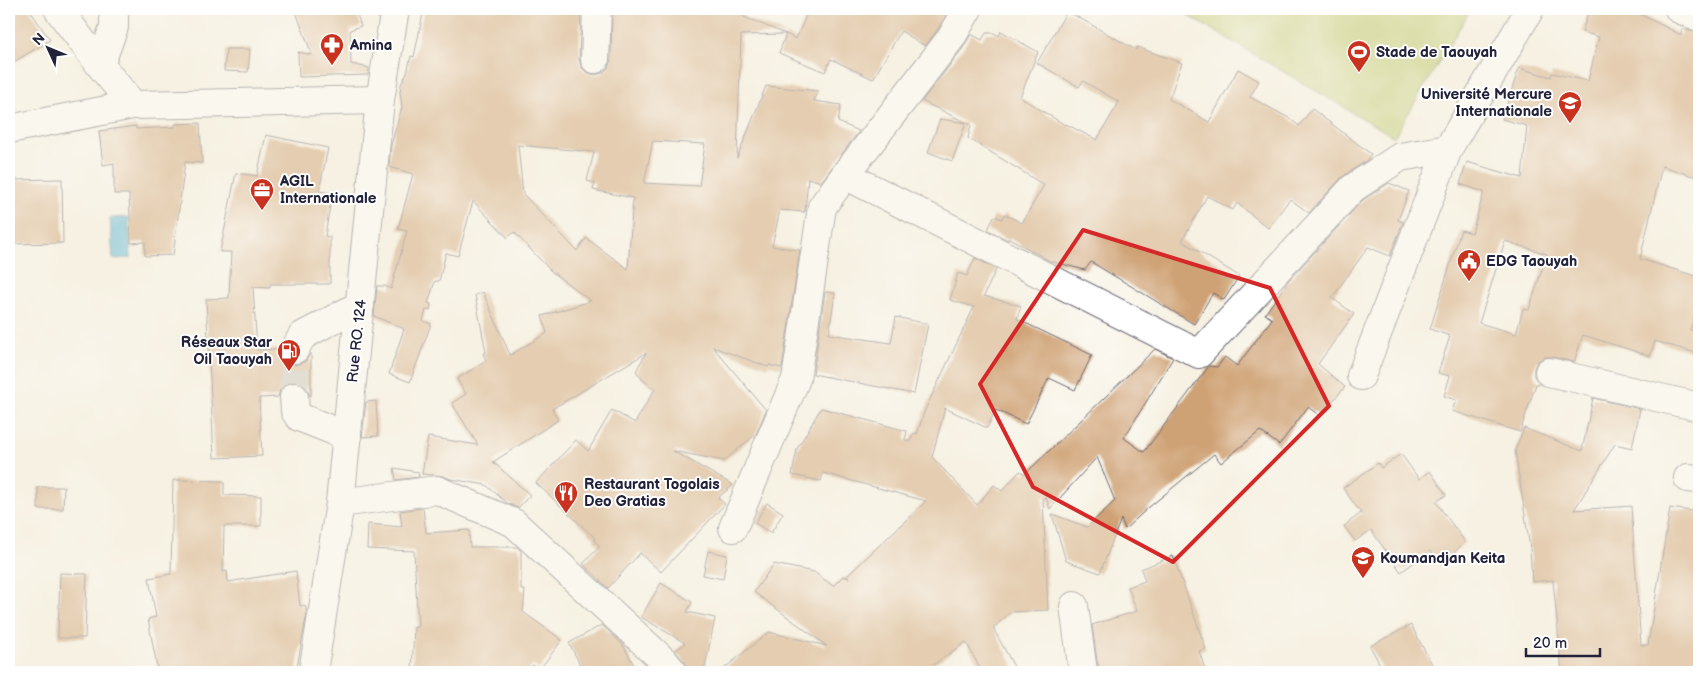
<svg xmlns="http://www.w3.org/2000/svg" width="1708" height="681" viewBox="0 0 1708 681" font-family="'Balsamiq Sans',sans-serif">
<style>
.green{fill:#bdca6c;stroke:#707654}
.water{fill:#5bb9d9;stroke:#3e6e8a}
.building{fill:#cfa274;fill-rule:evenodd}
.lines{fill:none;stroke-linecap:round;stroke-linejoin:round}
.minor-tunnel{stroke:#ccc8c1;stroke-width:28;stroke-dasharray:28 14;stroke-linecap:butt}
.minor-casing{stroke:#6c6a75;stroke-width:30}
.minor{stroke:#fff;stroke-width:28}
.marked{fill:none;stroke:#d62828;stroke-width:4;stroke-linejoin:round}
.labels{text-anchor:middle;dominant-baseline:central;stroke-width:4;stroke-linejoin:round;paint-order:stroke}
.poi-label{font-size:15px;font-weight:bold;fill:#22223b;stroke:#fff;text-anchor:start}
.street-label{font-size:15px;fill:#22223b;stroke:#fff}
</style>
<rect width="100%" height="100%" fill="#fff"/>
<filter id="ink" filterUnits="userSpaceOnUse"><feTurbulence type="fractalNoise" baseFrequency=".02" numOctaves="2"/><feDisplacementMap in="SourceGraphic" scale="10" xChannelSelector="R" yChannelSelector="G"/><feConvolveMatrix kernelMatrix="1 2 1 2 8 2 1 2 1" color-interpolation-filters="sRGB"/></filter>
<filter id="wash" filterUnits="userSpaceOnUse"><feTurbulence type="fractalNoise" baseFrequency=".0096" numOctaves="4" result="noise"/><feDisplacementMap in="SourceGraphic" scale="20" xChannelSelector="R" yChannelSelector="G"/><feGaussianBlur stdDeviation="1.12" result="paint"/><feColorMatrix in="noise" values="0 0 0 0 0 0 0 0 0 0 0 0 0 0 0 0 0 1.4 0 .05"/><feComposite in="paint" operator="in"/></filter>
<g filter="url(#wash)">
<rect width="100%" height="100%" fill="#f6f1e2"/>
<!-- green -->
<polygon class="green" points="1177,9 1471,9 1394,137"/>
<!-- water -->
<polygon class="water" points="128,217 131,258 113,259 110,218"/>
<g id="blocks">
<!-- building -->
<g class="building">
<polygon points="9,9 29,9 50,40 9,65"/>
<polygon points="295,9 355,9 361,26 350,30 351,64 369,68 368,75 299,77 298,52 312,55"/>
<path d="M424,9H581L579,59L581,67L586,72L595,75L603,73L608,68L611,60L612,9H744V17L786,34L741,35L737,158L766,86L818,91L814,101L841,105L838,122L859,131L821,182L808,178L805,212L780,210L772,246L800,250L782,368L769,365L768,367L713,347L766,410L756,434L724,461L673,451L733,485L718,498L725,504L661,572L640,553L608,588L583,564L600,546L594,540L595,538L536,483L576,440L588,451L612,410L635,423L655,389L643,380L636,371L646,353L552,409L558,420L493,462L530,495L518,508L507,503L486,485L451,479L443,476L422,474L428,437L478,445L452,403L466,394L457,379L486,361L483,353L486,352L475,295L483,292L510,355L547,333L542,316L591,301L552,272L514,232L508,238L473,201L458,256L446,253L439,281H435L428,303L431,304L430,310H426L423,321L431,324L410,382L389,374L404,329L374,316L377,286H385L391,289L407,231L398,229L413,174L389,167L391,145L402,107L400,92L401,84L407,73L411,56L414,57ZM653,141L705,144L699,186L644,183ZM518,145L594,152L587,181L595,183L593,190L633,198L628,269L586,238L577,251L523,194Z"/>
<polygon points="809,9 950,9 938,29 925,46 901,31 873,79 831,59 825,72 779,53 786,34 796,39"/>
<path d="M1589,9H1630L1681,35L1682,29L1699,33V178L1662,166L1640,259L1699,277V300L1690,330L1699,333V354L1655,341L1650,356L1583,335L1574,362L1552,357H1544L1537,362L1534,368V376L1540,384H1536L1520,432L1452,411L1456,400L1444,396L1450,376L1438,373L1450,336L1430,329L1461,230L1472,233L1484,192L1460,184L1467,162L1522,178L1527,126L1502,119L1519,68L1551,77L1552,73L1588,81L1599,37L1582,32ZM1505,241L1547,254L1529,310L1523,309L1516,334L1479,323Z"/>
<polygon points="1067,11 1136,50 1137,47 1182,63 1169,99 1209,122 1238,69 1259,81 1250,97 1289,118 1299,126 1312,109 1371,154 1366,161 1342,177 1309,213 1290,199 1268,228 1237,203 1233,210 1207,196 1182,241 1239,276 1224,300 1213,293 1194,324 1091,262 1085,270 1050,261 1009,238 1008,240 988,230 994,216 1002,219 1004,214 1022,223 1044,185 968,138 971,125 922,101 963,48 971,34 982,40 986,33 994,33 999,36 1001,31 1038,52 1020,97 1065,125 1066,124 1097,140 1119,102 1083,81 1079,87 1037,63"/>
<polygon points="226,49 250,49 248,72 224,71"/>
<polygon points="940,119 966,123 952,161 928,152"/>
<polygon points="200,123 202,163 185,162 173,255 145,256 145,242 131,243 129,194 114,194 114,163 103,165 99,131 136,126 136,129 175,127 175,124"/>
<polygon points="266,135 328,148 319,191 332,193 325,236 330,237 330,284 270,284 270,288 253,287 257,350 279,349 282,358 287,362 295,365 304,362 311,353 311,396 310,396 307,388 301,383 293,381 285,384 280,390 278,397 259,398 262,456 214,458 206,299 229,298 231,252 220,252 236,173 257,176"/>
<polygon points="62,179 63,243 9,244 9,180"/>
<polygon points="1389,183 1409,191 1398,220 1403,222 1390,256 1368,247 1332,298 1354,314 1318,364 1345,387 1320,416 1308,407 1279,445 1260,431 1221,463 1214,454 1148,508 1125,529 1121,519 1100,573 1066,561 1052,514 1087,527 1115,501 1097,457 1050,509 1046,497 1043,498 1048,610 1011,612 993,628 1017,672 982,672 966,642 923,672 720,672 769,632 827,646 754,592 774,564 814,572 833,586 843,576 849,578 846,577 926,501 823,473 821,481 792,475 797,449 821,408 907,431 905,440 910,441 914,433 917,434 925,410 974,307 950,300 958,273 967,276 975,258 996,269 984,296 1021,306 1017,319 1092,355 1075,390 1049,378 1026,424 996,410 987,428 945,408 932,457 977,505 994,485 1002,491 1020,471 1025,474 1155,349 1173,358 1124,438 1144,452 1209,366 1217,367 1225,357 1237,366 1272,319 1265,314 1288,281 1363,200"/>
<polygon points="825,292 835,293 829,334 891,343 896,317 928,324 914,394 813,374"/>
<polygon points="1593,398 1640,409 1632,448 1615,444 1574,510 1631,506 1641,645 1648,645 1670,508 1699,512 1699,672 1562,672 1553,580 1532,582 1530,548 1515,450 1524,428 1582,451"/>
<polygon points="376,401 378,436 362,437 366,402"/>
<polygon points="1401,454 1419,479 1430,471 1446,495 1436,502 1465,542 1442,564 1430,551 1401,572 1371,530 1355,541 1344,526 1361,513 1343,488 1378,463 1381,468"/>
<polygon points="394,468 418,472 419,477 396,480"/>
<polygon points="173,480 224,481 224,495 261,496 261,526 224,526 223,572 227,571 228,582 296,571 300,606 305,605 307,613 296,672 158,672 148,619 156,617 149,578 171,574"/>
<polygon points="38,487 64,487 63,509 38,509"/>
<polygon points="767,503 783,513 771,533 755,523"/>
<polygon points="423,508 426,533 469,530 470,547 517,547 521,551 521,590 525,590 523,612 562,640 539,670 533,665 527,672 412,672 414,627 418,627 414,551 367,549 368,524 402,527 400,511"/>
<polygon points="708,551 727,555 723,579 703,575"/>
<polygon points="1173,556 1206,649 1199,651 1206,672 1101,672 1097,661 1092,625 1137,611 1128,587 1145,581 1141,569"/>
<polygon points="60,573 87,574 85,638 58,638"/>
<polygon points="661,583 692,602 687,612 715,618 704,672 688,672 685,662 675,651 685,643 641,617"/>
<polygon points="602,625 623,645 638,672 584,672 569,643"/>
<polygon points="1411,625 1436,672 1384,672 1370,646"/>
</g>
</g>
</g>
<g filter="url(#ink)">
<use href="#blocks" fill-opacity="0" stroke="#6c6a75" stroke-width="1"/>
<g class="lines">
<!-- minor-tunnel -->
<polyline class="minor-tunnel" points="294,397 295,349"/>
<!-- minor casing -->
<g class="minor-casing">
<g id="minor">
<polyline points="58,9 100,65 133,105"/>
<polyline points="968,9 951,38 845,175 1199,354 1353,188 1400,157 1448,149 1530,9"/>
<polyline points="1679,9 1699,17"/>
<polyline points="595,59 597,9"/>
<polyline points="100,65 114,27 114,9"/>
<polyline points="9,129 133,105 380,100"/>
<polyline points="295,349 302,336 360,305"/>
<polyline points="1549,372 1699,407"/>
<polyline points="1361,376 1448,149"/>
<polyline points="294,397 295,411 299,417 347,436"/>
<polyline points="1688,478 1699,479"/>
<polyline points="340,503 437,490 514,523 663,660 673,672"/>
<polyline points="733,528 796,379 822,207 845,175"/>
<polyline points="1074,606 1083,672"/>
<polyline points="313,672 340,503 380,100 395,9"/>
</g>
</g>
<!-- minor -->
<use href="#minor" class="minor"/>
</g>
</g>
<!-- marked area -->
<path d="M0 0H1708V681H0ZM1083,230L1270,288L1329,406L1173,562L1033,487L980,384Z" fill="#f6f1e2" fill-opacity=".55" fill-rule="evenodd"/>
<path class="marked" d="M1083,230L1270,288L1329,406L1173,562L1033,487L980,384Z"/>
<!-- icons -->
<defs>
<g id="pharmacy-pin" transform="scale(1.25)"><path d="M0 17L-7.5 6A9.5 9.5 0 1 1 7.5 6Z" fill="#c8321e" stroke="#fff"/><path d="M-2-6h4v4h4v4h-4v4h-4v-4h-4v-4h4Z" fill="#fff"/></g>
<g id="stadium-pin" transform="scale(1.25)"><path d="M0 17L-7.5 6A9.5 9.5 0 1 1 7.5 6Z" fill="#c8321e" stroke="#fff"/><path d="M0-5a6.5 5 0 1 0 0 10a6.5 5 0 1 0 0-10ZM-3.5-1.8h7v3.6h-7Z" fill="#fff"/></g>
<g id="university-pin" transform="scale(1.25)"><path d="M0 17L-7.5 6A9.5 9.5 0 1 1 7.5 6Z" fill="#c8321e" stroke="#fff"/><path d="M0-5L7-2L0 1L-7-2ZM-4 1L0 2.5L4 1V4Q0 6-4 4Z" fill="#fff"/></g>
<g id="office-pin" transform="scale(1.25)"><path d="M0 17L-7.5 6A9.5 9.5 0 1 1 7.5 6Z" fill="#c8321e" stroke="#fff"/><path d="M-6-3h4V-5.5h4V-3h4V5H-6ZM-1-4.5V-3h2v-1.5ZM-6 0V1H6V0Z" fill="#fff"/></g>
<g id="civic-pin" transform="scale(1.25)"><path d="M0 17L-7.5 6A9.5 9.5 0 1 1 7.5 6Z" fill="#c8321e" stroke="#fff"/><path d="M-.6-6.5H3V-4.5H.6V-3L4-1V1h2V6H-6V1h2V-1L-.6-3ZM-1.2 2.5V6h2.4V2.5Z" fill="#fff"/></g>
<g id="fuel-pin" transform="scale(1.25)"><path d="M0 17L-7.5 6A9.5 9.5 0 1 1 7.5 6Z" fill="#c8321e" stroke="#fff"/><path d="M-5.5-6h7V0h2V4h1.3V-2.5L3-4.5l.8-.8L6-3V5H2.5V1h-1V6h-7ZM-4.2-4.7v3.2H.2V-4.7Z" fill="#fff"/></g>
<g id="restaurant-pin" transform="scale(1.25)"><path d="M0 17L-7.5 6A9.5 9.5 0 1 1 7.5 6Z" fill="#c8321e" stroke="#fff"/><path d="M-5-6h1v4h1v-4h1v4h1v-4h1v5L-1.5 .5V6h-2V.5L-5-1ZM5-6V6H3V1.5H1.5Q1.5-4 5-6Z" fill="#fff"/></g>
<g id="school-pin" transform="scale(1.25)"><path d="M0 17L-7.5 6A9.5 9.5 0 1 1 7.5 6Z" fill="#c8321e" stroke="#fff"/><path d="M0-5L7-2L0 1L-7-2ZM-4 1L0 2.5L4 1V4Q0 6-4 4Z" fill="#fff"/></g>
</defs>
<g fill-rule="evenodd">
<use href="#pharmacy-pin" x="332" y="45"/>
<use href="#stadium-pin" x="1359" y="52"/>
<use href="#university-pin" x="1570" y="103"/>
<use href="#office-pin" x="262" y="190"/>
<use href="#civic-pin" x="1469" y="261"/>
<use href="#fuel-pin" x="289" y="351"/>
<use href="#restaurant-pin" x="566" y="493"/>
<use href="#school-pin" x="1363" y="558"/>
</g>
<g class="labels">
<!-- poi labels -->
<g class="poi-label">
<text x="350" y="45">Amina</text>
<text x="1376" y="52">Stade de Taouyah</text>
<text x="1552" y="94" text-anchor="end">Université Mercure<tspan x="1552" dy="17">Internationale</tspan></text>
<text x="280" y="181">AGIL<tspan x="280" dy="17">Internationale</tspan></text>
<text x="1486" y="261">EDG Taouyah</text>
<text x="272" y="342" text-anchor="end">Réseaux Star<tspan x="272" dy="17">Oil Taouyah</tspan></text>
<text x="584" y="484">Restaurant Togolais<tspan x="584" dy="17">Deo Gratias</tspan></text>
<text x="1380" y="558">Koumandjan Keita</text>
</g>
<!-- street labels -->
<g class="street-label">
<text transform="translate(357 341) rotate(-84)">Rue RO. 124</text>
</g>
</g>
<!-- margin -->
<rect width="1708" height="681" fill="none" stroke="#fff" stroke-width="30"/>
<!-- north arrow -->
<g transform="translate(48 48) rotate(314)" stroke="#ffffff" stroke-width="4" paint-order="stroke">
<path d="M0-4L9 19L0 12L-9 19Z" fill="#22223b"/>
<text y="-8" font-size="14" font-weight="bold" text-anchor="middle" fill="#22223b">N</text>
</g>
<!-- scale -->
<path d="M1526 648v8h74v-8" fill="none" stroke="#22223b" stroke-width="2.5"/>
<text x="1533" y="648" font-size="15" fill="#22223b" stroke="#ffffff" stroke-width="4" paint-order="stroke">20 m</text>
</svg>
